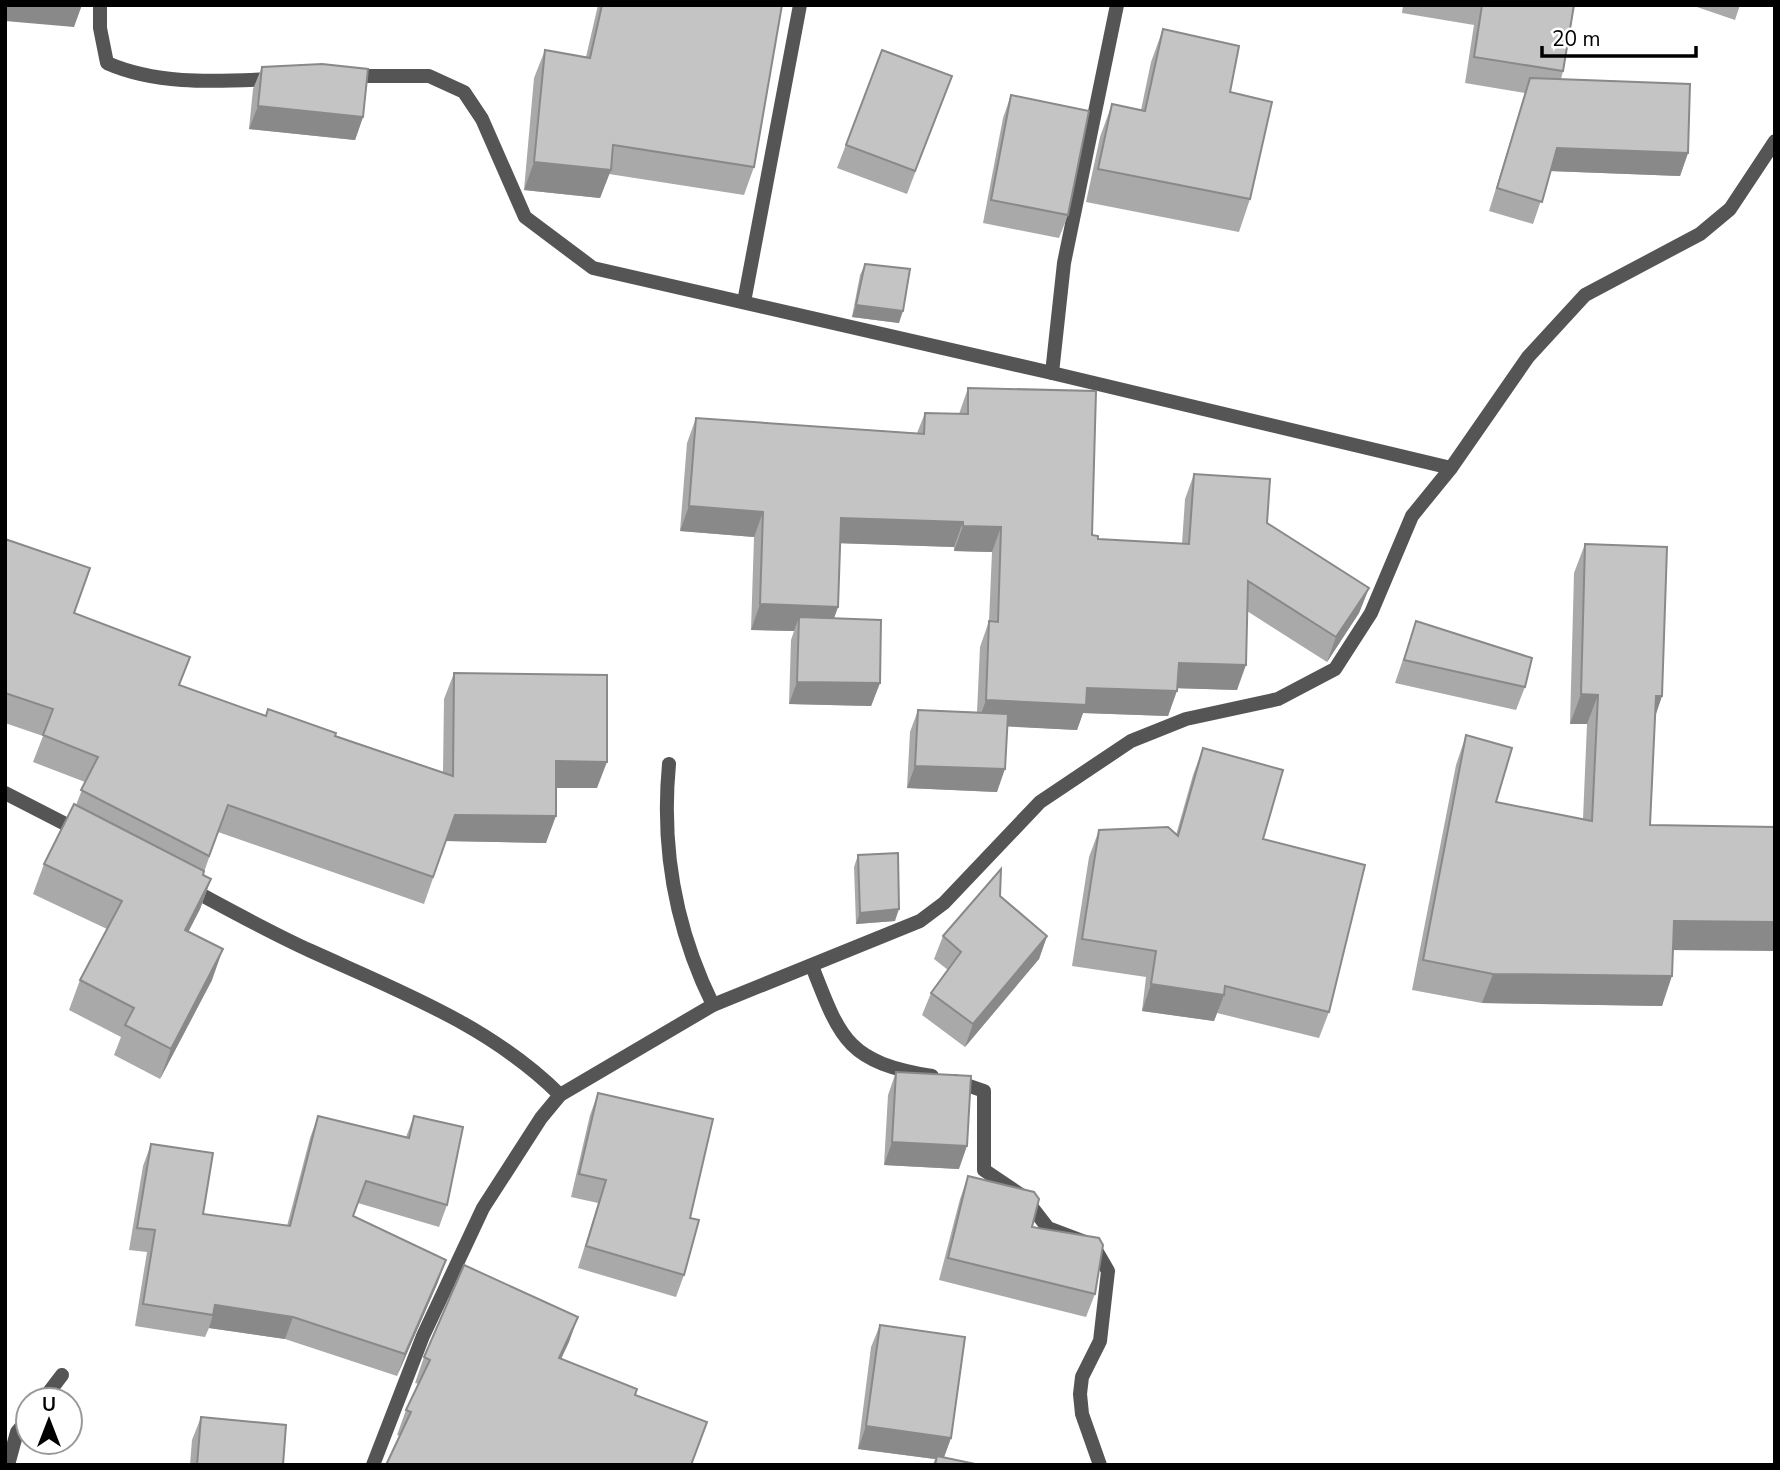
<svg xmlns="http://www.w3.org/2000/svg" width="1780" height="1470" viewBox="0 0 1780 1470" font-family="'Nunito Sans',sans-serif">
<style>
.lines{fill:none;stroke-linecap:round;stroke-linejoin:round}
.service{stroke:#555;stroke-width:14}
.minor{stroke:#555;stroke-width:14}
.wall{fill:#a9a9a9}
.shaded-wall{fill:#898989}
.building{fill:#c4c4c4;stroke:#898989;stroke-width:2}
</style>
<rect width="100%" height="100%" fill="#fff"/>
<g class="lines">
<!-- service -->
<g class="service">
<path d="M100,5V28L107,63C159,86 220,81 276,79"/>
<polyline points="349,76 429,76 464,92 482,119 525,217 593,268 1052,373"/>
</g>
<!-- minor -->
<g class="minor">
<polyline points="1117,5 1064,263 1052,373 1451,468"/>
<polyline points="744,302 800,5"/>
<path d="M669,764C661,848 676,930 713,1005"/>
<polyline points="5,793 79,831"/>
<path d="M187,887C228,909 269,932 311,951C399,991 491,1026 560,1095"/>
<path d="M812,966C841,1041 848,1062 932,1076"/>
<polyline points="955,1081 984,1091 984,1170 1024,1197 1048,1228 1093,1245 1108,1271 1100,1341 1082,1377 1080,1394 1082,1414 1100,1465"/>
<polyline points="43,1400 62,1375"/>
<polyline points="8,1465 17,1432 28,1419"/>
<polyline points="373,1465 423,1336 483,1208 541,1118 560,1095 713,1005 920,921 944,903 1040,802 1131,741 1186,719 1278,699 1335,669 1371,613 1412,516 1451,468 1528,357 1585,295 1700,234 1730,209 1775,141"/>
</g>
</g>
<!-- wall -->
<g class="wall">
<polygon points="598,5 782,5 754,167 744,195 609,174 600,198 524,190 534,78 545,50 586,57"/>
<polygon points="1403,5 1574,5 1563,71 1561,79 1688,153 1680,176 1551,171 1533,224 1489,211 1525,93 1465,83 1474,25 1402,13"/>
<polygon points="1691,5 1740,5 1735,20"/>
<polygon points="1163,29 1230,92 1250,199 1239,232 1086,202 1100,137 1112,104 1141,110 1151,62"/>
<polygon points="882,50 952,76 907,194 837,168"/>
<polygon points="262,67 363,117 355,140 249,129 253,89"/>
<polygon points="1011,95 1068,215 1059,238 983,223 1003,118"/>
<polygon points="865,264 899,323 852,317 860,275"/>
<polygon points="968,388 1092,535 1098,539 1182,544 1185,499 1194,474 1267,523 1369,588 1359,613 1327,662 1247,611 1237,690 1177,688 1168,716 1083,713 1077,730 1007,726 997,792 907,788 910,732 918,710 977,712 980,647 989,621 992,552 954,551 954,547 840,543 838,607 834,618 880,683 871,706 789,704 791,640 794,631 751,630 754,537 680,531 687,443 696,418 917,433 925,413 959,414"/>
<polygon points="5,539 74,613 180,686 266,716 335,736 443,773 444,699 454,673 597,788 556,788 546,843 446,841 424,904 218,832 203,875 211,879 200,909 188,932 212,980 160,1079 114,1055 121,1037 69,1010 80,980 107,929 33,894 44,864 76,805 85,782 33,762 43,736 5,723"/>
<polygon points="1585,544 1662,696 1655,716 1650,825 1673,950 1662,1006 1482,1003 1412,990 1456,765 1466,735 1496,802 1583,819 1587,724 1570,724 1574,573"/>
<polygon points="1416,621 1525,687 1516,710 1395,683"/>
<polygon points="1203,748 1263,839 1329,1012 1319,1038 1217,1013 1214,1021 1142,1011 1146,977 1072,966 1089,857 1099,830 1176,835 1193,775"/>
<polygon points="858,855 895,921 856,924 854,867"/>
<polygon points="1000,896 1047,936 1039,959 965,1047 922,1015 931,993 948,970 934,959 943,936"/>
<polygon points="896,1072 959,1169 884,1165 888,1095"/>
<polygon points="598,1093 690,1218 684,1275 676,1297 578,1268 598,1203 571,1197 590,1115"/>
<polygon points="318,1116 406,1137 414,1116 447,1205 439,1227 358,1203 353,1217 438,1282 397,1376 285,1339 209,1328 205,1337 135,1326 147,1252 129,1250 143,1166 151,1144 203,1214 287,1226 310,1138"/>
<polygon points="968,1176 1032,1227 1095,1294 1086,1317 939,1280 960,1199"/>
<polygon points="880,1325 951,1438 944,1457 980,1465 933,1465 935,1459 858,1449 871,1347"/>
<polygon points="569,1342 400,1436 397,1435 406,1410 419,1384 415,1383 424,1357"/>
<polygon points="201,1417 283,1465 190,1465 192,1440"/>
</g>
<!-- shaded-wall -->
<g class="shaded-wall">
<polygon points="5,5 82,5 74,27 5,21"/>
<polygon points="258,106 363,117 355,140 249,129"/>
<polygon points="1557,148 1688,153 1680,176 1549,171"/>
<polygon points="534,162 611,170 600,198 524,190"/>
<polygon points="856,305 903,311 899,323 852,317"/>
<polygon points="689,506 763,512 754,537 680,531"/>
<polygon points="841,518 963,522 954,547 832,543"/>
<polygon points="963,526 1001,527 992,552 954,551"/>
<polygon points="1369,588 1359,613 1327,662 1336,637"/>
<polygon points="760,604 838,607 829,632 799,617 794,631 751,630"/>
<polygon points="1179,663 1246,665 1237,690 1170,688"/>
<polygon points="797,682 880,683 871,706 789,704"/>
<polygon points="1087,688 1177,691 1168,716 1083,713 1077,730 977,725 986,700"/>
<polygon points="1581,694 1598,695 1587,724 1570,724"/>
<polygon points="1656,696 1662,696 1652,726"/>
<polygon points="556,761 607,762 597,788 547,788"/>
<polygon points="915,766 1005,769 997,792 907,788"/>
<polygon points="455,815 556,816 546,843 445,841"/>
<polygon points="211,879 200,909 174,960 185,930"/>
<polygon points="899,909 895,921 856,924 860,913"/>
<polygon points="1674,921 1775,922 1775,951 1663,950"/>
<polygon points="1047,936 1039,959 965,1047 973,1024"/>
<polygon points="223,949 212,980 160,1079 171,1049"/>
<polygon points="1493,974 1672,976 1662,1006 1482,1003"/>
<polygon points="1151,984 1224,995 1214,1021 1142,1011"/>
<polygon points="892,1142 967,1146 959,1169 884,1165"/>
<polygon points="446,1260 438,1282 397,1376 405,1354"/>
<polygon points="215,1305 293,1317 285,1339 209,1328 213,1315"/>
<polygon points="578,1317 569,1342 550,1383 559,1358"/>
<polygon points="866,1426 951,1438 943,1460 937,1456 935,1459 858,1449"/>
</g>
<!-- building -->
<g class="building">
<polygon points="602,5 782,5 754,167 613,145 611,170 534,162 545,50 590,58"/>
<polygon points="1482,5 1574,5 1563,71 1474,57"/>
<polygon points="1163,29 1239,46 1230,92 1272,102 1250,199 1098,169 1112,104 1145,111"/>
<polygon points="882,50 952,76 915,171 846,145"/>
<polygon points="322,64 368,69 363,117 258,106 262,67"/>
<polygon points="1530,78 1690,84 1688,153 1557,148 1542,202 1497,188"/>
<polygon points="1011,95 1089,111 1068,215 991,200"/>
<polygon points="865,264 910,269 903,311 856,305"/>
<polygon points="968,388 1096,391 1092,535 1098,536 1098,539 1189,544 1194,474 1270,479 1267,523 1369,588 1336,637 1248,581 1246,665 1179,663 1177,691 1087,688 1086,705 986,700 989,621 998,622 1001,527 963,526 963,522 841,518 838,607 760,604 763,512 689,506 696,418 924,434 925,413 968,414"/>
<polygon points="5,539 90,568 74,613 190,657 179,685 266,716 268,709 336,733 335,736 453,776 454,673 607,675 607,762 556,761 556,816 455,815 433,877 228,805 209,856 81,790 98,757 43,735 53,709 5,693"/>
<polygon points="1585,544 1667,547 1662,696 1656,696 1650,825 1775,827 1775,922 1674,921 1672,976 1493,974 1423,960 1466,735 1512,748 1496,802 1592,821 1598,695 1581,694"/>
<polygon points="799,617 881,620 880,683 797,682"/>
<polygon points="1416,621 1532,658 1525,687 1404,660"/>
<polygon points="918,710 1008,714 1005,769 915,766"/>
<polygon points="1203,748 1283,770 1263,839 1365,865 1329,1012 1225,986 1224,995 1151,984 1156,951 1082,939 1099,830 1168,827 1178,836"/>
<polygon points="74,804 204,871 203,875 211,879 185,930 223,949 171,1049 125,1025 134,1008 80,980 122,901 44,864"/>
<polygon points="898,853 899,909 860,913 858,855"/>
<polygon points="1001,869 1000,896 1047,936 973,1024 931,993 961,952 943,936"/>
<polygon points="896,1072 971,1076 967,1146 892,1142"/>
<polygon points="598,1093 713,1119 690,1218 699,1220 684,1275 586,1246 606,1180 579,1174"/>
<polygon points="318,1116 409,1138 414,1116 463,1127 447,1205 366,1181 353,1216 446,1260 405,1354 293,1317 215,1305 213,1315 143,1304 155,1230 137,1228 151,1144 213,1153 203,1214 290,1226"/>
<polygon points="968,1176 1034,1192 1039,1199 1032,1227 1099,1238 1103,1245 1095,1294 948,1258"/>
<polygon points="464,1265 578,1317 559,1358 637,1389 635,1395 707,1422 691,1465 386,1465 411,1412 406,1410 430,1360 424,1357"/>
<polygon points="880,1325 965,1337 951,1438 866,1426"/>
<polygon points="201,1417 286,1425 283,1465 197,1465"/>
<polygon points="937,1456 980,1465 935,1465"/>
</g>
<!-- border -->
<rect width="1780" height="1470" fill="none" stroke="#000000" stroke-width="14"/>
<!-- north arrow -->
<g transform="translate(49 1421)"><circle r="33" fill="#ffffff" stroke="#999999" stroke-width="2"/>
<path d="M0-5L12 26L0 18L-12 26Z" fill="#000000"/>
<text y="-10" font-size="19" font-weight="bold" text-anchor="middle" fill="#000000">U</text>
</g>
<!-- scale -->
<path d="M1542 46v10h154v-10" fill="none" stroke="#000000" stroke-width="3.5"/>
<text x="1552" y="46" font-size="21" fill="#000000" stroke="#ffffff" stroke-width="5" paint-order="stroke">20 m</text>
</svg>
